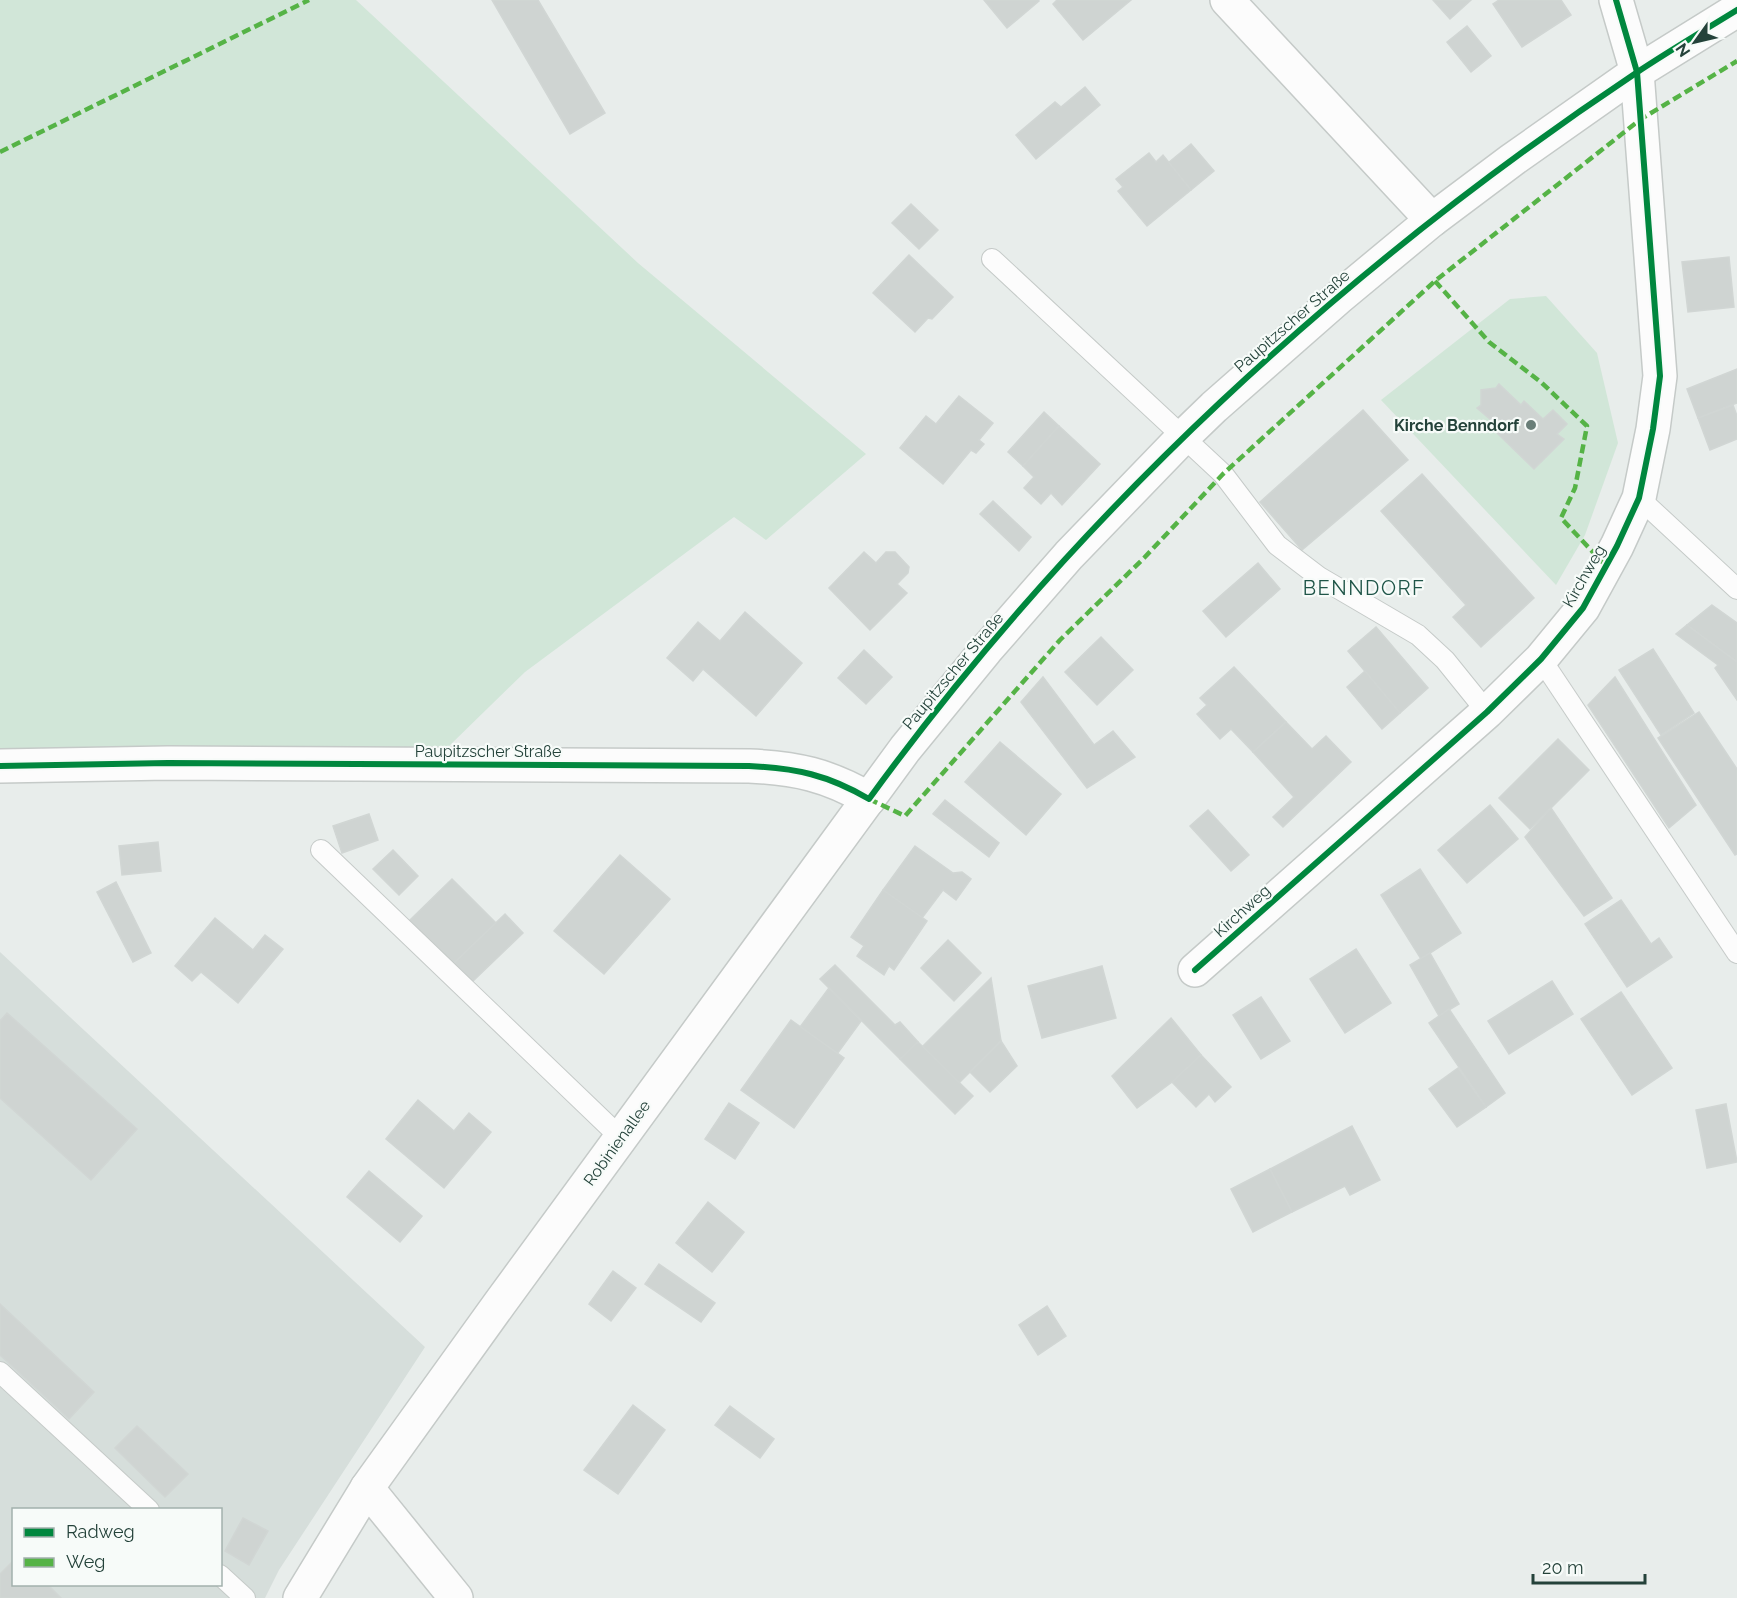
<svg xmlns="http://www.w3.org/2000/svg" width="1737" height="1598" viewBox="0 0 1737 1598" font-family="Raleway,sans-serif">
<style>
.built{fill:#d6dedb;fill-rule:evenodd}
.green{fill:#d1e6d8}
.building{fill:#cfd4d2;stroke:#d1d6d4;stroke-width:1.5}
.lines{fill:none;stroke-linecap:round;stroke-linejoin:round}
.service-casing{stroke:#c5cac8;stroke-width:22}
.minor-casing{stroke:#c5cac8;stroke-width:36}
.tertiary-casing{stroke:#c5cac8;stroke-width:36}
.service{stroke:#fcfcfc;stroke-width:20}
.minor{stroke:#fcfcfc;stroke-width:33}
.tertiary{stroke:#fcfcfc;stroke-width:33}
.quiet{stroke:#55b346;stroke-width:4.5;stroke-dasharray:9 4.5;stroke-linecap:butt}
.cycleway-casing{stroke:#f7fbf9;stroke-width:10}
.cycleway{stroke:#00873e;stroke-width:6}
.poi-dot{fill:#697e78;stroke:#f7fbf9;stroke-width:2}
.labels{text-anchor:middle;dominant-baseline:central;stroke-width:4.5;stroke-linejoin:round;paint-order:stroke}
.street-label{font-size:16px;fill:#24423a;stroke:#f7fbf9}
.poi-label{font-size:16px;font-weight:bold;fill:#24423a;stroke:#f7fbf9;text-anchor:end}
.quarter-label{font-size:20px;letter-spacing:1.5px;fill:#1f5548;stroke:#f7fbf9}
</style>
<rect width="100%" height="100%" fill="#e8edeb"/>
<!-- built -->
<path class="built" d="M0,952L425,1347L279,1570L265,1598H0ZM14,1510H220V1584H14Z"/>
<!-- green -->
<g class="green">
<polygon points="0,0 356,0 638,263 866,454 766,540 734,517 525,672 447,748 0,750"/>
<polygon points="1546,296 1597,353 1618,443 1585,535 1556,585 1381,400 1510,299"/>
</g>
<!-- building -->
<g class="building">
<polygon points="492,0 538,0 605,113 570,134"/>
<polygon points="984,0 1038,0 1039,1 1007,28"/>
<polygon points="1057,0 1131,0 1083,40 1053,4"/>
<polygon points="1433,0 1471,0 1450,19"/>
<polygon points="1499,0 1561,0 1571,15 1522,47 1493,4"/>
<polygon points="1467,26 1491,56 1471,72 1447,42"/>
<polygon points="1085,87 1100,105 1036,159 1016,135 1055,102 1061,107"/>
<polygon points="1191,144 1214,171 1191,190 1168,163"/>
<polygon points="1149,153 1156,162 1163,155 1191,190 1147,226 1118,191 1123,187 1116,179"/>
<polygon points="911,204 938,230 919,249 892,223"/>
<polygon points="909,255 953,297 932,319 928,318 915,332 873,293"/>
<polygon points="1729,257 1734,307 1688,312 1682,262"/>
<polygon points="1737,369 1737,403 1698,418 1687,389"/>
<polygon points="1499,384 1521,405 1524,401 1543,419 1553,410 1567,424 1557,434 1564,439 1534,469 1495,431 1499,427 1477,408 1481,405 1481,390 1496,388"/>
<polygon points="959,396 993,423 979,440 984,444 976,453 971,450 943,484 900,448 926,416 936,424"/>
<polygon points="1733,405 1737,416 1737,439 1710,450 1698,418"/>
<polygon points="1363,410 1408,460 1302,550 1260,502"/>
<polygon points="1044,412 1059,426 1023,466 1008,452"/>
<polygon points="1059,426 1100,464 1062,505 1051,493 1041,504 1024,488 1034,477 1023,466"/>
<polygon points="1422,474 1534,598 1481,647 1453,617 1466,605 1381,511"/>
<polygon points="993,501 1031,537 1019,551 980,514"/>
<polygon points="864,552 876,563 886,552 895,552 909,567 908,573 897,584 907,593 870,630 829,588"/>
<polygon points="1258,563 1280,589 1226,637 1203,611"/>
<polygon points="1712,605 1737,623 1737,662 1687,625"/>
<polygon points="745,612 802,663 756,716 703,669 693,681 667,658 698,622 720,641"/>
<polygon points="1687,625 1737,662 1737,700 1715,668 1718,665 1676,634"/>
<polygon points="1376,627 1428,688 1400,713 1348,651"/>
<polygon points="1101,637 1133,670 1097,705 1065,672"/>
<polygon points="1653,649 1694,713 1661,735 1619,670"/>
<polygon points="864,650 892,677 866,704 838,678"/>
<polygon points="1234,667 1286,722 1253,752 1231,729 1220,739 1197,714 1207,705 1200,698"/>
<polygon points="1365,671 1400,713 1382,729 1347,687"/>
<polygon points="1043,677 1094,745 1113,731 1135,757 1087,788 1021,702"/>
<polygon points="1615,677 1696,805 1669,828 1588,705"/>
<polygon points="1699,712 1737,769 1737,854 1735,855 1658,738"/>
<polygon points="1286,722 1312,749 1326,736 1351,762 1283,827 1273,817 1294,797 1253,752"/>
<polygon points="1558,739 1589,770 1530,829 1499,798"/>
<polygon points="1000,742 1061,794 1026,835 965,782"/>
<polygon points="945,800 999,843 989,857 933,814"/>
<polygon points="1490,805 1518,839 1467,883 1438,850"/>
<polygon points="1551,808 1612,898 1584,916 1525,837"/>
<polygon points="1208,810 1249,855 1231,871 1190,826"/>
<polygon points="369,814 378,840 342,853 333,826"/>
<polygon points="158,842 161,871 122,875 119,846"/>
<polygon points="915,846 953,873 962,872 971,879 956,900 943,890 922,918 883,890"/>
<polygon points="393,850 418,876 399,895 373,869"/>
<polygon points="620,855 670,899 604,974 554,931"/>
<polygon points="1420,869 1461,933 1421,959 1381,895"/>
<polygon points="452,879 496,923 453,964 409,921"/>
<polygon points="116,882 151,953 133,962 97,892"/>
<polygon points="883,890 927,921 894,970 889,966 884,975 857,956 864,946 851,937"/>
<polygon points="1621,900 1651,944 1659,938 1672,957 1627,987 1585,924"/>
<polygon points="505,914 523,933 471,983 453,964"/>
<polygon points="215,918 253,950 265,935 283,949 238,1003 201,972 192,981 175,966"/>
<polygon points="948,940 981,973 954,1001 921,968"/>
<polygon points="1356,949 1391,1003 1345,1033 1310,979"/>
<polygon points="1430,953 1459,1004 1439,1016 1410,965"/>
<polygon points="835,965 895,1025 900,1022 918,1042 900,1059 820,979"/>
<polygon points="1102,966 1116,1018 1042,1038 1028,986"/>
<polygon points="991,978 1001,1041 959,1083 923,1046"/>
<polygon points="1552,981 1573,1014 1509,1054 1488,1021"/>
<polygon points="829,988 861,1021 837,1054 800,1027"/>
<polygon points="1621,992 1672,1068 1632,1095 1581,1019"/>
<polygon points="1261,997 1290,1041 1261,1059 1233,1015"/>
<polygon points="1449,1009 1505,1093 1486,1107 1429,1023"/>
<polygon points="7,1013 137,1129 91,1180 0,1098 0,1021"/>
<polygon points="1171,1018 1201,1055 1172,1082 1137,1108 1112,1076"/>
<polygon points="791,1020 844,1058 794,1128 741,1090"/>
<polygon points="1001,1041 1017,1066 990,1092 970,1072"/>
<polygon points="918,1042 973,1096 955,1114 900,1059"/>
<polygon points="1201,1055 1231,1087 1215,1102 1209,1094 1196,1107 1172,1082"/>
<polygon points="1458,1068 1486,1107 1457,1127 1429,1089"/>
<polygon points="418,1100 454,1131 469,1113 491,1132 444,1188 386,1139"/>
<polygon points="729,1103 759,1123 735,1159 705,1139"/>
<polygon points="1726,1104 1737,1162 1707,1168 1696,1110"/>
<polygon points="1352,1126 1380,1180 1350,1195 1345,1186 1292,1212 1270,1169"/>
<polygon points="1270,1169 1292,1212 1253,1232 1231,1189"/>
<polygon points="369,1171 422,1216 400,1242 347,1197"/>
<polygon points="708,1202 744,1232 712,1272 676,1243"/>
<polygon points="659,1264 715,1303 701,1322 645,1284"/>
<polygon points="613,1271 636,1288 611,1321 589,1304"/>
<polygon points="0,1304 94,1392 69,1419 0,1355"/>
<polygon points="1047,1306 1066,1336 1038,1355 1019,1325"/>
<polygon points="633,1405 665,1430 618,1494 584,1470"/>
<polygon points="730,1406 774,1439 760,1458 715,1425"/>
<polygon points="137,1426 188,1474 165,1497 115,1448"/>
<polygon points="243,1518 268,1531 249,1565 225,1551"/>
<polygon points="14,1560 14,1584 47,1584 61,1598 0,1598 0,1574"/>
</g>
<g class="lines">
<!-- service casing -->
<g class="service-casing">
<g id="service">
<polyline points="992,259 1223,474 1277,545 1319,577 1418,635 1445,660 1487,712"/>
<polyline points="1639,498 1737,589"/>
<polyline points="1541,659 1737,953"/>
<polyline points="321,850 621,1138"/>
<polyline points="0,1372 149,1510"/>
<polyline points="220,1575 245,1598"/>
</g>
</g>
<!-- minor casing -->
<g class="minor-casing">
<g id="minor">
<polyline points="1227,0 1432,220"/>
<path d="M0,766L168,763L749,766C796,768 828,775 869,799"/>
<polyline points="1195,970 1487,712 1541,659 1583,608 1617,546 1639,498 1653,429 1660,376 1637,72 1616,0"/>
<polyline points="367,1488 456,1598"/>
</g>
</g>
<!-- tertiary casing -->
<g class="tertiary-casing">
<polyline id="tertiary" points="300,1598 367,1488 500,1303 905,749 986,650 1069,555 1184,436 1214,407 1338,298 1432,220 1512,160 1637,72 1737,10"/>
</g>
<!-- service -->
<use href="#service" class="service"/>
<!-- minor -->
<use href="#minor" class="minor"/>
<!-- tertiary -->
<use href="#tertiary" class="tertiary"/>
<!-- quiet -->
<g class="quiet">
<polyline points="0,152 309,0"/>
<polyline points="1435,281 1489,342 1542,383 1587,426 1575,488 1561,518 1606,566"/>
<polyline points="869,799 905,816 1060,640 1144,558 1223,474 1435,281 1641,119 1737,61"/>
</g>
<!-- cycleway casing -->
<g class="cycleway-casing">
<g id="cycleway">
<path d="M0,766L168,763L749,766C796,768 828,775 869,799C1077,513 1342,269 1636,73C1669,51 1703,31 1737,10"/>
<polyline points="1195,970 1487,712 1541,659 1583,608 1617,546 1639,498 1653,429 1660,376 1637,72 1616,0"/>
</g>
</g>
<!-- cycleway -->
<use href="#cycleway" class="cycleway"/>
</g>
<!-- markers -->
<circle class="poi-dot" cx="1531" cy="425" r="6"/>
<g class="labels">
<!-- street labels -->
<g class="street-label">
<text transform="translate(1292 321) rotate(-41)">Paupitzscher Straße</text>
<text transform="translate(1584 576) rotate(-60)">Kirchweg</text>
<text transform="translate(953 671) rotate(-50)">Paupitzscher Straße</text>
<text x="488" y="751">Paupitzscher Straße</text>
<text transform="translate(1242 911) rotate(-42)">Kirchweg</text>
<text transform="translate(617 1143) rotate(-54)">Robinienallee</text>
</g>
<!-- poi labels -->
<g class="poi-label">
<text x="1519" y="425">Kirche Benndorf</text>
</g>
<!-- quarter labels -->
<g class="quarter-label">
<text x="1364" y="588">BENNDORF</text>
</g>
</g>
<!-- legend -->
<rect x="12" y="1508" width="210" height="78" fill="#f7fbf9" stroke="#a3b1ad" stroke-width="1.5"/>
<rect x="24" y="1528" width="30" height="9" fill="#00873e" stroke="#a3b1ad" stroke-width="1.5"/>
<text x="66" y="1538" font-size="18" fill="#24423a">Radweg</text>
<rect x="24" y="1558" width="30" height="9" fill="#55b346" stroke="#a3b1ad" stroke-width="1.5"/>
<text x="66" y="1568" font-size="18" fill="#24423a">Weg</text>
<!-- north arrow -->
<g transform="translate(1695 42) rotate(236)" stroke="#f7fbf9" stroke-width="4.5" paint-order="stroke">
<path d="M0-4.5L10 22L0 15L-10 22Z" fill="#24423a"/>
<text y="-9" font-size="16" font-weight="bold" text-anchor="middle" fill="#24423a">N</text>
</g>
<!-- scale -->
<path d="M1533 1574v9h112v-9" fill="none" stroke="#24423a" stroke-width="3"/>
<text x="1542" y="1574" font-size="18" fill="#24423a" stroke="#f7fbf9" stroke-width="4.5" paint-order="stroke">20 m</text>
</svg>
